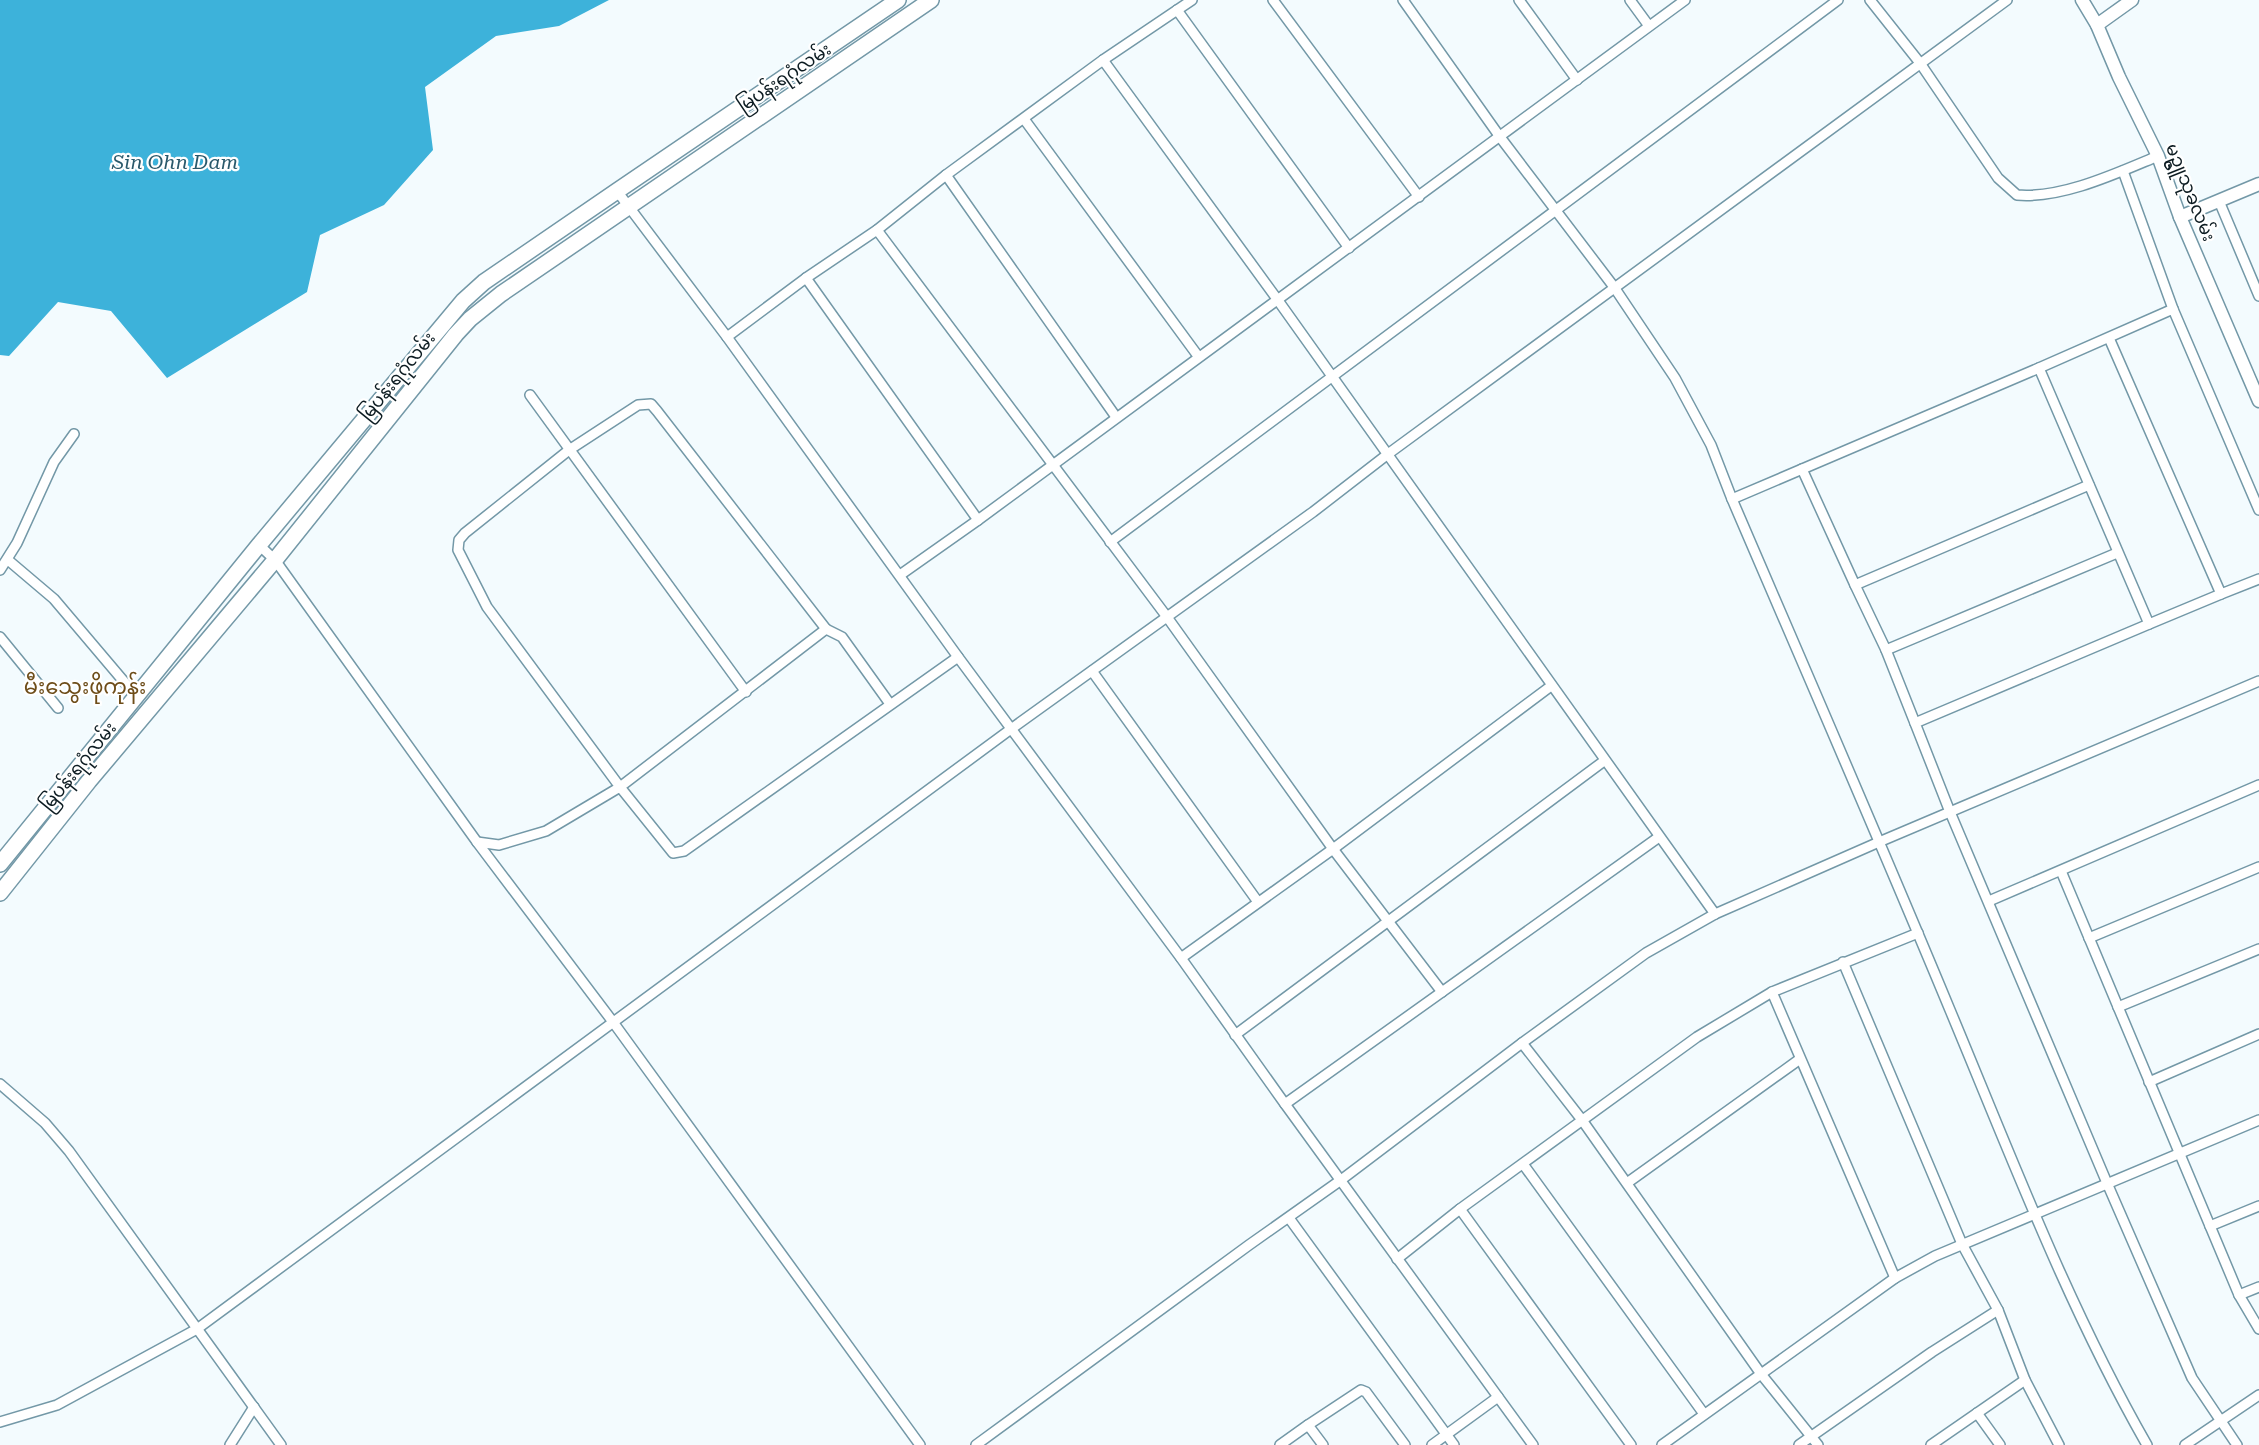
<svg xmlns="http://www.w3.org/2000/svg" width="2259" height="1445" viewBox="0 0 2259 1445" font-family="'Roboto Serif','Noto Sans Myanmar',serif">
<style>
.water{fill:#3db2da}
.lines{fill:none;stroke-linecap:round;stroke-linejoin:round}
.minor-casing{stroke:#7398a7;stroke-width:12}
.tertiary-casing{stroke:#7398a7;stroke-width:15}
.primary-casing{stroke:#7398a7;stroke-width:18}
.minor{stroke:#fff;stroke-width:9}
.tertiary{stroke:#fff;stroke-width:12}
.primary{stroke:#fff;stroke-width:15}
.labels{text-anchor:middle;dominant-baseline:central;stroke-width:4.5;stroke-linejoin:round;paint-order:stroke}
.street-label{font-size:18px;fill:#0c1b21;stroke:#fff}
.water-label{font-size:20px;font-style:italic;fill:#2a596b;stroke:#fff}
.quarter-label{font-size:21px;fill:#6e4d19;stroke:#fff}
</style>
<rect width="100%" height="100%" fill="#f3fbfe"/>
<!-- water -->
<polygon class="water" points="0,0 609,0 559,26 496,36 425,87 433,150 384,205 320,235 307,292 167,378 111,311 58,302 9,356 0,355"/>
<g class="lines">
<!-- minor casing -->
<g class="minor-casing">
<g id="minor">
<polyline points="1273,0 1419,197"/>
<path d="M1403,0L1500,137L1614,287L1675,378L1711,445L1732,499C1805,669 1879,839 1950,1010C2011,1156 2068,1307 2147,1445"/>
<polyline points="1519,0 1577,80"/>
<polyline points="1630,0 1649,26"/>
<path d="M1870,0L1920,63L1998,178L2017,195C2062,199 2117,173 2158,156"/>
<polyline points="1177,10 1349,248"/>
<polyline points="1103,60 1277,299 1715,914"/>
<polyline points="1024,119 1198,356"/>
<polyline points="2123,171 2173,309"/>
<polyline points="946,175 1116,417"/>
<polyline points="617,191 727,337 958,657 1181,958 1285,1104 1533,1445"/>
<polyline points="2219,201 2259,296"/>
<polyline points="877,230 1167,617 1333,849 1442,992"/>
<polyline points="806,278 978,520"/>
<polyline points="727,337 806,278 877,230 946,175 1103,60 1192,0"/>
<polyline points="2109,338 2221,594 2259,579"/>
<polyline points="2039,368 2149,624 2221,594"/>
<polyline points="530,395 746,692"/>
<polyline points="1802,469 1855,585"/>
<polyline points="1732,499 2039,368 2173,309 2259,510"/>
<polyline points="1110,542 1838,0"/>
<polyline points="259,545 275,560 477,842 613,1022 920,1445"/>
<polyline points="8,560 54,599 137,697"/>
<polyline points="0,570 17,543 54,462 74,434"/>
<polyline points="900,575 978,520 1685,0"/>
<polyline points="2149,624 1915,723 1950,812 2107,1183 2192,1378 2237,1445"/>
<polyline points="826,629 842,637 890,704"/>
<polyline points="0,637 58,708"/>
<polyline points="1886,650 2117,553"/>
<polyline points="1092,671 1258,902"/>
<polyline points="1915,723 1886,650 1855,585 2089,485"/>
<polyline points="477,842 499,845 546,831 620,787 826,629 657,411 651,404 638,405 569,450 465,533 459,540 458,550 487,607 620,787 673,853 684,851 958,657"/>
<polyline points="2061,871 2239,1295 2259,1329"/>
<polyline points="1989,901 2259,785"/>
<polyline points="2089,938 2259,867"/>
<polyline points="1181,958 1333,849 1551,686"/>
<polyline points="1843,962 1962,1244 1998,1310 2025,1380 2059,1445"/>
<polyline points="1772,992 1895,1278"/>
<polyline points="2118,1007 2259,949"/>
<polyline points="1235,1035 1604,761"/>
<polyline points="1522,1043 1582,1120 1761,1374 1818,1445"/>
<polyline points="2149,1082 2259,1034"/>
<polyline points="0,1084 45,1123 69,1151 281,1445"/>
<polyline points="1285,1104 1659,837"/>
<polyline points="1523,1164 1704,1414"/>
<polyline points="1627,1183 1800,1059"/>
<polyline points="1460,1209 1631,1445"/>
<polyline points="1289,1218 1454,1445"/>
<polyline points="2210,1226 2259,1206"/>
<polyline points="1397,1259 1460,1209 1697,1037 1772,992 1918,933"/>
<polyline points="2239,1295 2259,1287"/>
<polyline points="1977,1413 2000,1445"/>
<polyline points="0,1422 57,1405 197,1329 1011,729 1313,512 1388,454 2007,0"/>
<polyline points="230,1445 254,1407"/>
<polyline points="976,1445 1249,1245 1341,1180 1522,1043 1646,953 1715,914 1879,842 2259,681"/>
<polyline points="1280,1445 1308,1425"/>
<polyline points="1323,1445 1308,1425 1361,1390 1366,1392 1405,1445"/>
<polyline points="1432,1445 1498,1397"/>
<polyline points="1662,1445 1895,1278 1935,1256 2259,1120"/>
<polyline points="1799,1445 1932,1352 1998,1310"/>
<polyline points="1931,1445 2025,1380"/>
<polyline points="2185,1445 2259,1395"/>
</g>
</g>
<!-- tertiary casing -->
<g class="tertiary-casing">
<g id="tertiary">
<polyline points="2082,0 2097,25 2119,77 2158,156 2180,217 2259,401"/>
<polyline points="2097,25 2132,0"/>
<polyline points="2180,217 2259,184"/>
</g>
</g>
<!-- primary casing -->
<g class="primary-casing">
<g id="primary">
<polyline points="0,864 259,545 463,301 484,282 617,191 898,0"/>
<polyline points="0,893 89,781 275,560 456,334 470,319 501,294 931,0"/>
</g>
</g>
<!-- minor -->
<use href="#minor" class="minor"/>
<!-- tertiary -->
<use href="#tertiary" class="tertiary"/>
<!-- primary -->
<use href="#primary" class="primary"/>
</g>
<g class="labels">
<!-- street labels -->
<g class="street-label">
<text transform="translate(784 77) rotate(-34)">မြပန်းရဂုံလမ်း</text>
<text transform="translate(2191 192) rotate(68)">မဥ္ဇူသုခလမ်း</text>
<text transform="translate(397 376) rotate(-51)">မြပန်းရဂုံလမ်း</text>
<text transform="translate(78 766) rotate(-51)">မြပန်းရဂုံလမ်း</text>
</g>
<!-- water labels -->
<g class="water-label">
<text x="175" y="162">Sin Ohn Dam</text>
</g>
<!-- quarter labels -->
<g class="quarter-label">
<text x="85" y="687">မီးသွေးဖိုကုန်း</text>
</g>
</g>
</svg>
